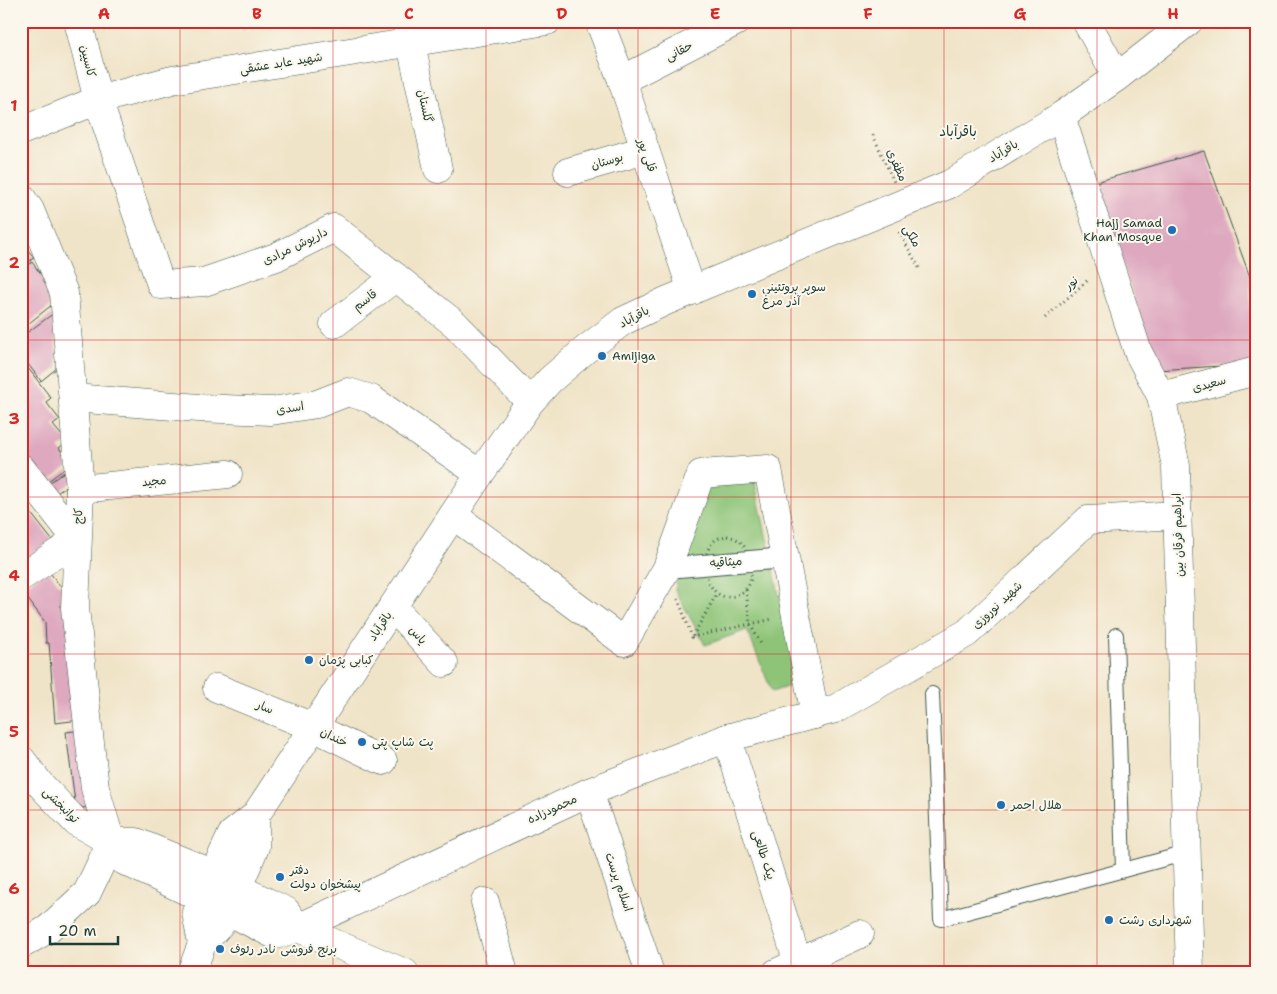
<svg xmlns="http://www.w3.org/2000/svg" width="1277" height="994" viewBox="0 0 1277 994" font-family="'Shantell Sans','Playpen Sans Arabic',sans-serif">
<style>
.green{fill:#8dc477;stroke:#568056}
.building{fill:#dea8bf}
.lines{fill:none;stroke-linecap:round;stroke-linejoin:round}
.service-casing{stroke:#3e564a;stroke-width:16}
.pedestrian-casing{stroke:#3e564a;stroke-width:22}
.minor-casing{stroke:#3e564a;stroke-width:29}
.tertiary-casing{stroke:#3e564a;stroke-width:29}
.path{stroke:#3e564a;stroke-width:3;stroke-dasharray:1 4;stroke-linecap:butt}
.service{stroke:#fff;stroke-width:14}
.pedestrian{stroke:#fff;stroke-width:20}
.minor{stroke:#fff;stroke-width:28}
.tertiary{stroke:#fff;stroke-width:28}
.grid{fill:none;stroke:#d62828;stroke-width:1;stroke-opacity:0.55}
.poi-dot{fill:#1f6fb2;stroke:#fbf7ec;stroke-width:2}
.labels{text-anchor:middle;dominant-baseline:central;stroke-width:4;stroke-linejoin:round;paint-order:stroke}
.street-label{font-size:12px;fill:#1f3d34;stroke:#fbf7ec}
.poi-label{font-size:12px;fill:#1f3d34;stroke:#fbf7ec;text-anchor:start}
.neighbourhood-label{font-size:14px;fill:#1f3d34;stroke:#fbf7ec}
.neatline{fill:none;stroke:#d62828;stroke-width:2}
.grid-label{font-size:16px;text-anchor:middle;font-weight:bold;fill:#d62828}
</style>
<rect width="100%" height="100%" fill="#fbf7ec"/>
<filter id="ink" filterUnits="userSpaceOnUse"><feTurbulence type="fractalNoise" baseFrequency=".02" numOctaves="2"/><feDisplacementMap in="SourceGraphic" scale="10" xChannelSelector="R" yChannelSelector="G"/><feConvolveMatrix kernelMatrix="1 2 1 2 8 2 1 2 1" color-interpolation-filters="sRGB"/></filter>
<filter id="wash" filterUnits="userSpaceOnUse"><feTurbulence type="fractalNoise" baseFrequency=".0096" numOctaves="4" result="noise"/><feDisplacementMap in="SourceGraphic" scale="20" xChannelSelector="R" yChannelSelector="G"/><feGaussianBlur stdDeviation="1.12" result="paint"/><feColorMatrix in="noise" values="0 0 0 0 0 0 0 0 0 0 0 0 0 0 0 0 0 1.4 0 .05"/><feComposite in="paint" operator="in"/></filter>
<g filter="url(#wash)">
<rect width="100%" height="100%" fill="#f0e4c8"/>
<!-- green -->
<polygon class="green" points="754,479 798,683 772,692 747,630 705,645 675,590 705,485"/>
<g id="blocks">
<!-- building -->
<g class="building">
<polygon points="1204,151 1250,277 1252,364 1157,370 1096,182"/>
<polygon points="21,241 34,258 21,267"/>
<polygon points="32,262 47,283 53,304 23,328 21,326 21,270"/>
<polygon points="54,313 57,368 41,381 21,355 21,337"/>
<polygon points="21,359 51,398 46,402 60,420 53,425 67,442 59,448 71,464 47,482 21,448"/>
<polygon points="67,470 75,480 57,493 49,483"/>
<polygon points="23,503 52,540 21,564 21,504"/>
<polygon points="47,569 72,601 80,720 55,723 49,643 46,643 45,622 21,590"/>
<polygon points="83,730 92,807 83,808 75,802 66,732"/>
</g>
</g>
</g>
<g filter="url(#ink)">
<use href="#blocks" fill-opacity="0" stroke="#3e564a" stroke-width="1"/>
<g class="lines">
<!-- service casing -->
<g class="service-casing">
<g id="service">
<polyline points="1116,635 1123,870"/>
<polyline points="932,694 941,919 1187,853"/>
</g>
</g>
<!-- pedestrian casing -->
<g class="pedestrian-casing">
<polyline id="pedestrian" points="667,568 785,558"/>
</g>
<!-- minor casing -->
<g class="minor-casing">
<g id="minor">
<polyline points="78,21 98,100 161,285 204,282 276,257 334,228 455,324 530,402"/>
<polyline points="406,21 438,169"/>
<polyline points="599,21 622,80 692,291"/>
<polyline points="1086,21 1117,77"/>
<polyline points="622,80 737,21"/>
<polyline points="1061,116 1138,352 1161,396 1176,466 1190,973"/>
<polyline points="21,131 98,100 172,80 547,21"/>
<polyline points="568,172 645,150"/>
<polyline points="21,197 30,210 64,293 80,489 75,608 95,788 111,842 87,893 48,929 21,945"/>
<polyline points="334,324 396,277"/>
<polyline points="1161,396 1256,371"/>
<polyline points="73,398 199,408 271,411 317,404 348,392 371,399 480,474"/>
<polyline points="21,468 77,540"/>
<polyline points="80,489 228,474"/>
<polyline points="453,515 624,642 667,568 701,474 768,469 815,715"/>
<polyline points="21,577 77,540"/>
<polyline points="393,607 444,663"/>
<polyline points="217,688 313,727 383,761"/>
<polyline points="727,738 801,973"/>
<polyline points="589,792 650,973"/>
<polyline points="255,816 480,474 530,402 550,380 585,350 623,321 666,301 950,184 1061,116 1117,77 1189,21"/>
<polyline points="238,888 286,911 298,928 405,973"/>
<polyline points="485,902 504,973"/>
<polyline points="228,911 275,935 298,928 589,792 727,738 835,709 967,633 1088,520 1178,515"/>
<polyline points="776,973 860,934"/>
</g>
</g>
<!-- tertiary casing -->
<g class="tertiary-casing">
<g id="tertiary">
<polyline points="21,759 40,784 76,822 111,842 124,861 228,911"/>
<polyline points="111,842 136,842 214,874 228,882"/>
<polyline points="202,944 196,912 232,834 255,816"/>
<polyline points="191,973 202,944 224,920 255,847 255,816"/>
</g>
</g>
<!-- path -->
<g class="path">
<polyline points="873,135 894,182"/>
<polyline points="899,232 921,271"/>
<polyline points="1045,318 1089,279"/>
<path d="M727,536C744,539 746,549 750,563C751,569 752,576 750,582C748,588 743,593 737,595C707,607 697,558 713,542C717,538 722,537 727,536Z"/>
<polyline points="746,590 750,624 762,646"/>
<polyline points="678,599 692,637 773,619"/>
<polyline points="693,636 717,593"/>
</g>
<!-- service -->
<use href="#service" class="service"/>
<!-- pedestrian -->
<use href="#pedestrian" class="pedestrian"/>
<!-- minor -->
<use href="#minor" class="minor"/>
<!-- tertiary -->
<use href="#tertiary" class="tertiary"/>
</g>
</g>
<!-- grid -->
<path class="grid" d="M180,21V973M333,21V973M486,21V973M638,21V973M791,21V973M944,21V973M1097,21V973M21,184H1256M21,340H1256M21,497H1256M21,654H1256M21,810H1256"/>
<!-- markers -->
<g class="poi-dot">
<circle cx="1172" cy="230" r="5"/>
<circle cx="752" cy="294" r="5"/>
<circle cx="602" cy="356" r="5"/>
<circle cx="309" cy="660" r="5"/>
<circle cx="362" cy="742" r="5"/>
<circle cx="1001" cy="805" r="5"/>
<circle cx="280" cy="877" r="5"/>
<circle cx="1109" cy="920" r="5"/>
<circle cx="220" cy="949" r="5"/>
</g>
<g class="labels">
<!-- street labels -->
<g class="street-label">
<text transform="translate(679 51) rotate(-27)">حقانی</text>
<text transform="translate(88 61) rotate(76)">کاسپین</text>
<text transform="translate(281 63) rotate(-9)">شهید عابد عشقی</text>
<text transform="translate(425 106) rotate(78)">گلستان</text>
<text transform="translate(1003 151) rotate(-31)">باقرآباد</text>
<text transform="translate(647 155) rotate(71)">قلی پور</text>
<text transform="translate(607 161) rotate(-16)">بوستان</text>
<text transform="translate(897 165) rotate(66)">مظفری</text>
<text transform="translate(912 236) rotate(60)">ملکی</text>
<text transform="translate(295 246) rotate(-26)">داریوش مرادی</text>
<text transform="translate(1071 283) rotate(-42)">نور</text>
<text transform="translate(365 300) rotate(-37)">قاسم</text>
<text transform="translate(634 317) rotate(-28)">باقرآباد</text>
<text transform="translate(1209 384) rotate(-15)">سعیدی</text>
<text transform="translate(290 408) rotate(-9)">اسدی</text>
<text transform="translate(154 481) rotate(-6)">مجید</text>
<text transform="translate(78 516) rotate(-86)">کاج</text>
<text transform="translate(1178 535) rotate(-92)">ابراهیم فرقان بین</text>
<text transform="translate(726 562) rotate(-4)">میثاقیه</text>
<text transform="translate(997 605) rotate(-43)">شهید نوروزی</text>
<text transform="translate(380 626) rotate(-56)">باقرآباد</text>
<text transform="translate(418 635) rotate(48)">یاس</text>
<text transform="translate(265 707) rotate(22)">سار</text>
<text transform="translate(334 737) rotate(26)">خندان</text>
<text transform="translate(61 805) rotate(45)">توانبخشی</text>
<text transform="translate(552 809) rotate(-25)">محمودزاده</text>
<text transform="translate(764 855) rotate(72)">پیک طالعی</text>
<text transform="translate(619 882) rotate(71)">اسلام پرست</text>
</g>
<!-- poi labels -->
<g class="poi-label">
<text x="1162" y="223" text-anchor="end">Hajj Samad<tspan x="1162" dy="14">Khan Mosque</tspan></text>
<text x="762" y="287">سوپر پروتئینی<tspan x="762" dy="14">آذر مرغ</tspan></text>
<text x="612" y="356">Amijiga</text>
<text x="319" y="660">کبابی پژمان</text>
<text x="372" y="742">پت شاپ پتی</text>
<text x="1011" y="805">هلال احمر</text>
<text x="290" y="870">دفتر<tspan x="290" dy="14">پیشخوان دولت</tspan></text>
<text x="1119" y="920">شهرداری رشت</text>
<text x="230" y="949">برنج فروشی نادر رئوف</text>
</g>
<!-- neighbourhood labels -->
<g class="neighbourhood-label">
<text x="958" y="131">باقرآباد</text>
</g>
</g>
<!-- margin -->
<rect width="1277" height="994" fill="none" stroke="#fbf7ec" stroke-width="55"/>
<!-- scale -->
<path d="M50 936v8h68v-8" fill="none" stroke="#1f3d34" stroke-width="2.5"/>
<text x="58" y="936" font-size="15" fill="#1f3d34" stroke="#fbf7ec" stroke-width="4" paint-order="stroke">20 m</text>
<rect x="28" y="28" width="1222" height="938" class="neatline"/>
<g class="grid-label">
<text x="104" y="19">A</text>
<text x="257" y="19">B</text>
<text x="409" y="19">C</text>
<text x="562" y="19">D</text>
<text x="715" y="19">E</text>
<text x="868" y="19">F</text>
<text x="1020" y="19">G</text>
<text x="1173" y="19">H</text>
<text x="14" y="111">1</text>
<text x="14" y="268">2</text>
<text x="14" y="424">3</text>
<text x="14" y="581">4</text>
<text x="14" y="737">5</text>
<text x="14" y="894">6</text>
</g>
</svg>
